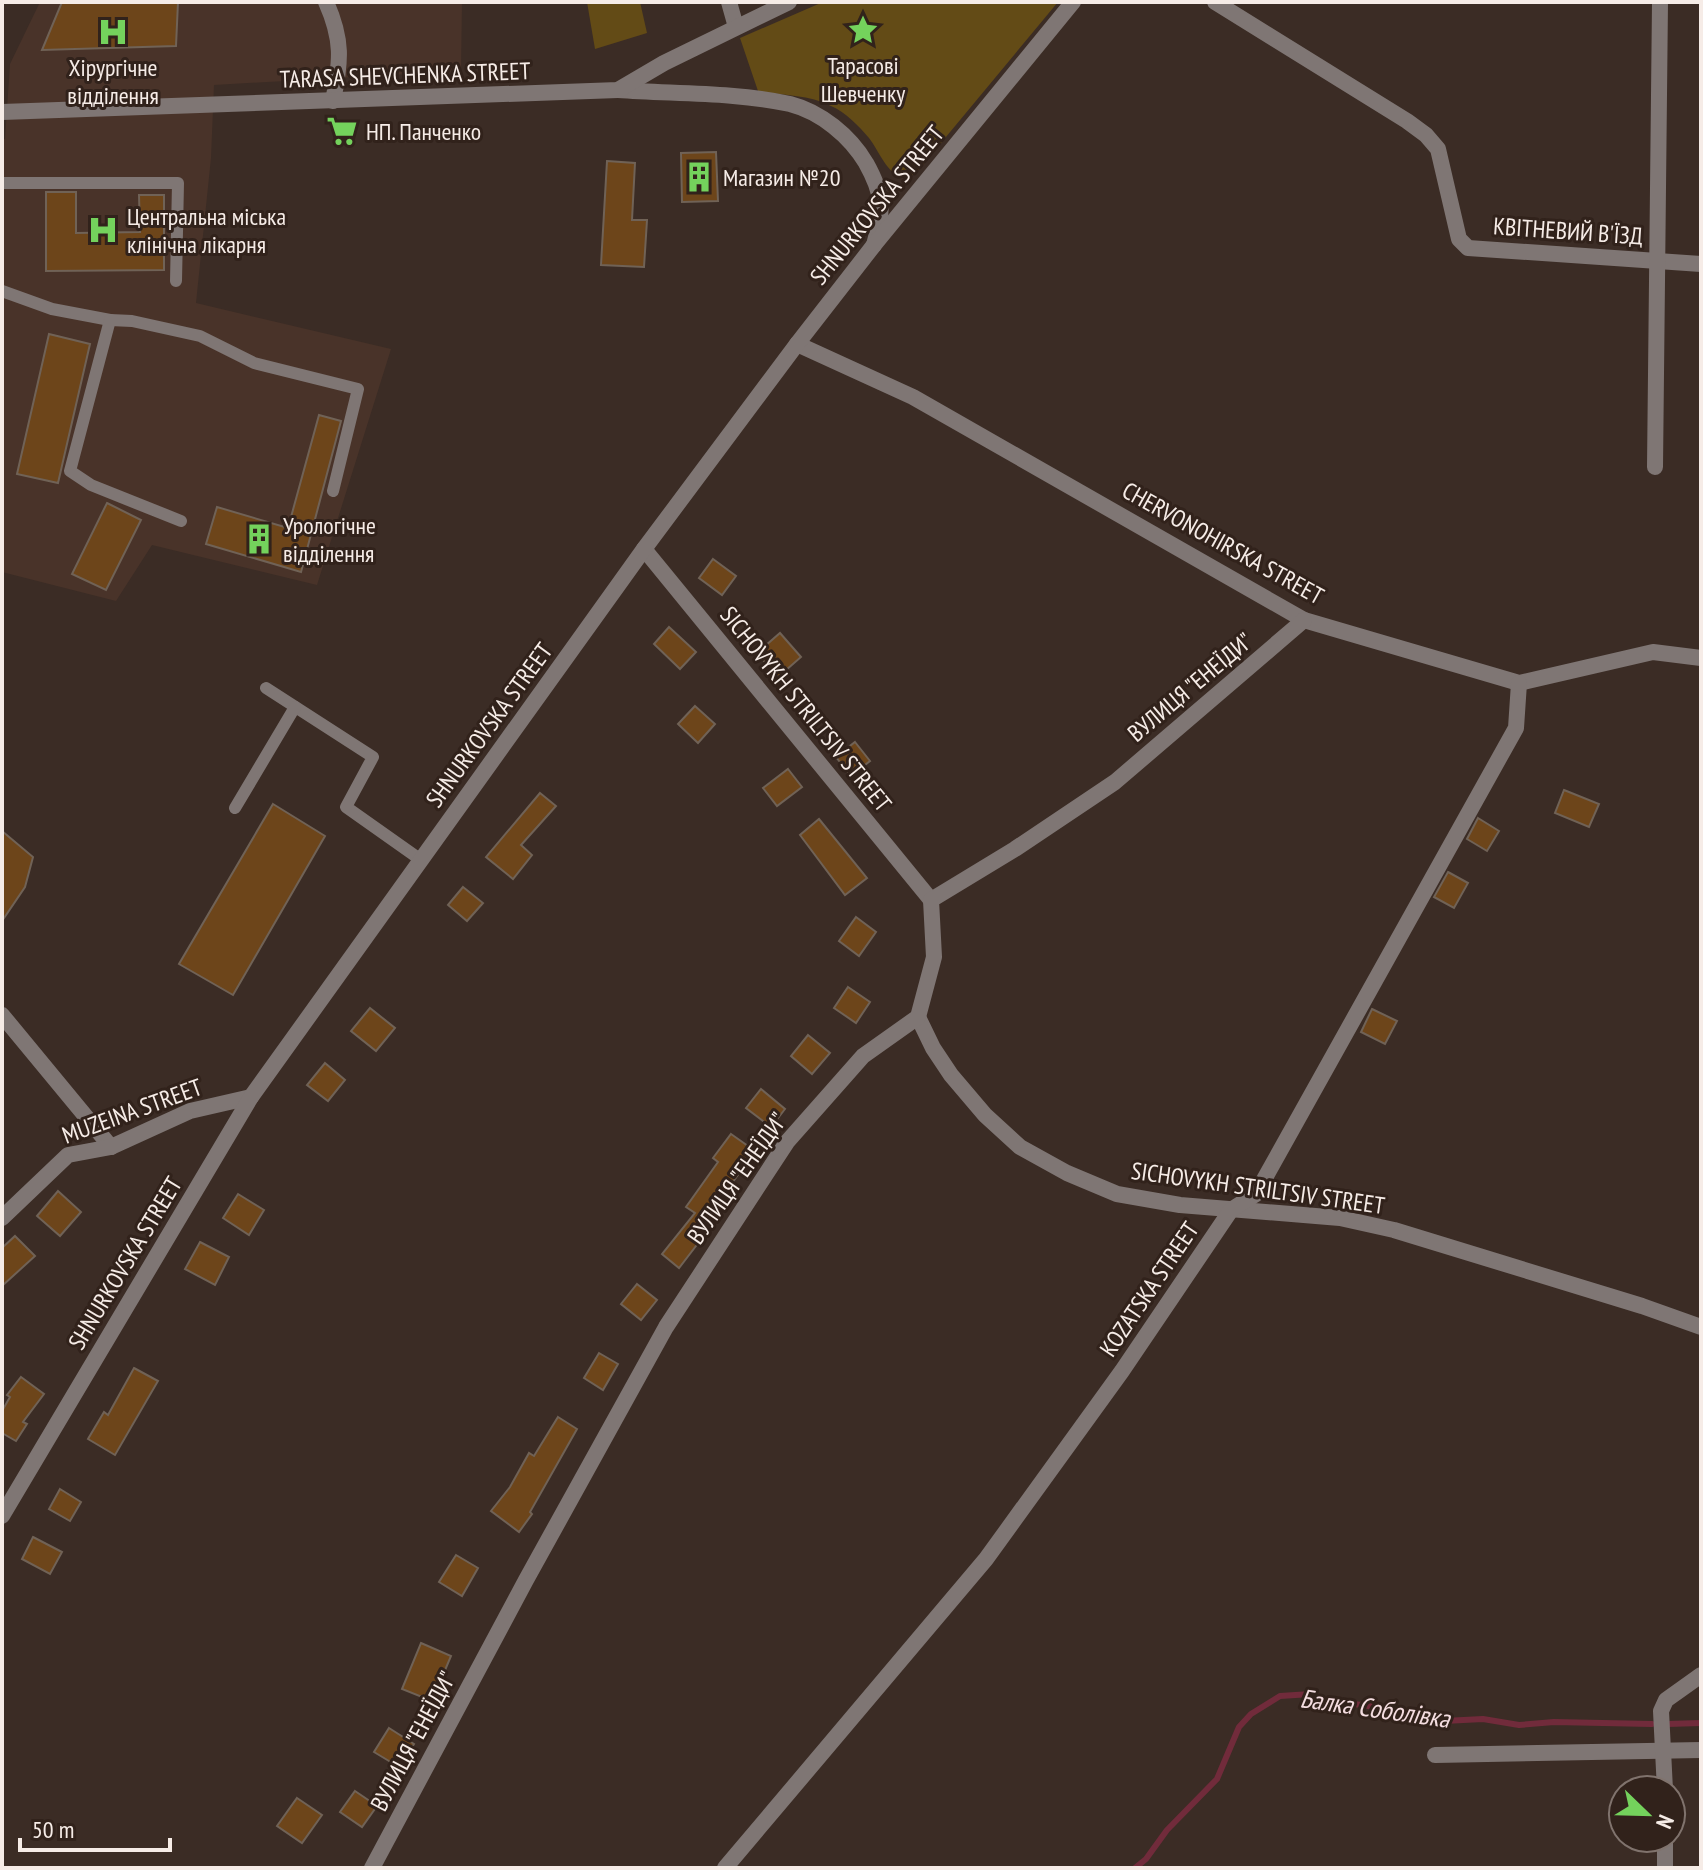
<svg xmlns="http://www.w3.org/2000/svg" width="1703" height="1870" viewBox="0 0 1703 1870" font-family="'PT Sans Narrow',sans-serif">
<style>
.built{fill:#493329}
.green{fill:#634b16}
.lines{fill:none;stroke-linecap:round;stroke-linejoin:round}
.stream{stroke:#712b3b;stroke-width:6}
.building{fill:#6d451a;stroke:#706256;stroke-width:2}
.service{stroke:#7f7674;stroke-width:12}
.minor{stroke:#7f7674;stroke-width:16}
.tertiary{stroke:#7f7674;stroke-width:16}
.labels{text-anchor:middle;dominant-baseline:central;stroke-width:6;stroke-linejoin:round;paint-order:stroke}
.poi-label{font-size:24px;fill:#f6ece7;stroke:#31221b;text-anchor:start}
.street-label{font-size:24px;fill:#f6ece7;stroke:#31221b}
.water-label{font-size:26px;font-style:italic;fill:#f4dde0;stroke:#31221b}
</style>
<rect width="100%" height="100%" fill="#3b2c25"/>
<!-- built -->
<polygon class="built" points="40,2 462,2 461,71 214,85 211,158 196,303 391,349 317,585 152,545 116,601 2,572 2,139 5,139 10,64"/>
<!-- green -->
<g class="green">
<polygon points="587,2 640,2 647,33 595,49"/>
<path d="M823,2H1058L921,167C917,171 912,177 906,177C889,179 878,149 869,138C859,126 845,112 831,106C808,94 782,96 758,91L740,38Z"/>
</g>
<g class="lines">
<!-- stream -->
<g class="stream">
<polyline points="1667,1724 1701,1723"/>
<polyline points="1135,1868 1146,1859 1167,1830 1217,1779 1239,1727 1251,1714 1280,1696 1311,1694 1332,1702 1363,1705 1444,1721 1483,1719 1519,1725 1554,1722 1652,1724"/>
</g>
</g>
<!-- building -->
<g class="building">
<polygon points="62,2 178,2 176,46 42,50"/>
<polygon points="716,152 718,201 682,202 681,153"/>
<polygon points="607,161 635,163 632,220 647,220 644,267 601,265"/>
<polygon points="46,192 76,192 76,233 140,232 139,195 164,195 164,270 46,271"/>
<polygon points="49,334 90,344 58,483 17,474"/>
<polygon points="319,415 341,421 301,572 206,544 217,507 288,528"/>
<polygon points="107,503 141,520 106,590 72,574"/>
<polygon points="713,559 736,576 722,595 699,578"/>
<polygon points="669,627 696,652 680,669 654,644"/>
<polygon points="780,633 801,657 778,677 757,653"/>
<polygon points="695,706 715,724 698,743 678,724"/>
<polygon points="855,742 870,761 851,776 836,757"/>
<polygon points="788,769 802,787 777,806 763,788"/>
<polygon points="1564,790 1599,804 1589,827 1555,813"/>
<polygon points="540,793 556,806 521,845 532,855 513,879 486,857"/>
<polygon points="273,804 325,836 233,995 179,964"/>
<polygon points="1478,818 1499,831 1487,851 1467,839"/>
<polygon points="819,819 867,878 845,895 800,835"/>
<polygon points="2,831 33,857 25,887 2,921"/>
<polygon points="1448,872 1468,883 1454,908 1434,897"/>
<polygon points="463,887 483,903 467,921 448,905"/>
<polygon points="856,917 876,932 859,956 839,941"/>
<polygon points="848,987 870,1002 856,1023 834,1008"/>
<polygon points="370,1008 395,1028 376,1051 351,1031"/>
<polygon points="1372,1009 1397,1021 1385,1044 1361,1032"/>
<polygon points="808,1035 830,1053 812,1074 791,1056"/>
<polygon points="325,1063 345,1080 328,1101 307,1085"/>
<polygon points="761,1089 785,1109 771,1127 746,1108"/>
<polygon points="731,1134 755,1151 720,1200 722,1201 695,1239 699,1242 679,1268 662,1254 695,1213 686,1207 718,1162 713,1158"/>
<polygon points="58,1191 81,1212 60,1236 37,1216"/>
<polygon points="238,1194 264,1210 249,1235 223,1218"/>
<polygon points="15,1236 35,1256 2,1286 2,1248"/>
<polygon points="200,1242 229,1257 215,1285 185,1269"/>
<polygon points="637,1284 657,1300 641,1320 621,1304"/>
<polygon points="599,1353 618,1364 603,1390 584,1378"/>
<polygon points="134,1368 158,1381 115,1455 88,1439 104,1412 108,1415"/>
<polygon points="21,1377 44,1394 23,1422 27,1424 16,1441 2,1433 2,1411 10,1397 7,1395"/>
<polygon points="558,1417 577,1429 530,1512 532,1514 519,1532 491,1511 510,1487 529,1453 534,1456"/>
<polygon points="60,1489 81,1502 70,1521 49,1509"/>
<polygon points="33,1537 62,1552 50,1574 22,1559"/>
<polygon points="456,1555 478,1568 462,1596 439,1582"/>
<polygon points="421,1643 451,1656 432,1701 402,1689"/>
<polygon points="389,1728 414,1744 399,1767 374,1752"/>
<polygon points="355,1791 377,1806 362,1827 340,1812"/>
<polygon points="297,1798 322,1815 302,1843 277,1826"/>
</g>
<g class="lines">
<!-- service -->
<g class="service">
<polyline points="2,183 178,183 176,281"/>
<polyline points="2,291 52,309 110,320"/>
<polyline points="181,521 91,485 70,471 110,320 132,321 200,336 254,363 358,389 333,491"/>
<polyline points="266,688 373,757 346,807 421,860"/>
<polyline points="235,808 295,707"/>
</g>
<!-- minor -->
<g class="minor">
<path d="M326,2C343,40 341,61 333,101"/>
<polyline points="729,2 736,27"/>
<polyline points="1215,2 1407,121 1426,135 1438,149 1459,239 1468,248 1701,264"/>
<path d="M618,90C674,94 735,92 790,104C821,112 850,136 866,163C884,195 884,210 874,245"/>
<polyline points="797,344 913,397 1304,620 1519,683 1653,652 1701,658"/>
<polyline points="1655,467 1660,2"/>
<polyline points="644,549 931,900"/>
<polyline points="2,1015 111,1147"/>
<polyline points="918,1017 933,1048 951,1075 985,1115 1020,1147 1067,1173 1117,1194 1180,1205 1340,1218 1394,1230 1642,1306 1701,1327"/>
<polyline points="2,1218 68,1155 111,1147 190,1111 251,1097"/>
<polyline points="1435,1755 1701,1750"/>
<polyline points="1665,1790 1661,1711 1666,1700 1701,1675"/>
<polyline points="1665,1838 1665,1868"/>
<polyline points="372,1868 526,1580 666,1327 787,1142 863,1056 918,1017 934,957 931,900 1015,849 1115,782 1304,620"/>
<polyline points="725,1868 986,1559 1122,1371 1231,1210 1256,1194 1516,728 1519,683"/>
</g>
<!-- tertiary -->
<g class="tertiary">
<polyline points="2,112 618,90 664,63 789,2"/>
<polyline points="2,1516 251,1097 644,549 797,344 874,245 1073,2"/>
</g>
</g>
<!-- icons -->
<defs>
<g id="sight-bare" transform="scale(2.4)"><path d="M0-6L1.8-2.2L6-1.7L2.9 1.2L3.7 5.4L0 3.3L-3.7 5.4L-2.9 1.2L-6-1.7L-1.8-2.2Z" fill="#74d25c" stroke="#31221b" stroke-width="2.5" paint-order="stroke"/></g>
<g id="hospital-bare" transform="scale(2.4)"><path d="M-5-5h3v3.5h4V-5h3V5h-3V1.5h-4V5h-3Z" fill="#74d25c" stroke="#31221b" stroke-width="2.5" paint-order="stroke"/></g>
<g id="supermarket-bare" transform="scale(2.4)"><path d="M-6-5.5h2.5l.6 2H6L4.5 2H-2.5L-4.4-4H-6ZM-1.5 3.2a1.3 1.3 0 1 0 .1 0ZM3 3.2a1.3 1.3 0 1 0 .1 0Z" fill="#74d25c" stroke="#31221b" stroke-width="2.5" paint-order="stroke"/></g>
<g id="building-bare" transform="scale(2.4)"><path d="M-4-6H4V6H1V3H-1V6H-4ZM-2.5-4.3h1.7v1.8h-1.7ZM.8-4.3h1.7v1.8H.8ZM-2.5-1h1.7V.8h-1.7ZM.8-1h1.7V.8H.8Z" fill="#74d25c" stroke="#31221b" stroke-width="2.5" paint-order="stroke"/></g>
</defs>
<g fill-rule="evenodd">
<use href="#sight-bare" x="863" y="30"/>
<use href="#hospital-bare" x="113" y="32"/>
<use href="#supermarket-bare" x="342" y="131"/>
<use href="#building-bare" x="699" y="177"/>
<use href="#hospital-bare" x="103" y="230"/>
<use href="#building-bare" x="259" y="539"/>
</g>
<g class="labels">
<!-- poi labels -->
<g class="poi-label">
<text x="863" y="65" text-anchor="middle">Тарасові<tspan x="863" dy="28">Шевченку</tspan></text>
<text x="113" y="67" text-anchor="middle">Хірургічне<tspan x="113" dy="28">відділення</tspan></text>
<text x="366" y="131">НП. Панченко</text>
<text x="723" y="177">Магазин №20</text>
<text x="127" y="216">Центральна міська<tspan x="127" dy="28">клінічна лікарня</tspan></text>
<text x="283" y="525">Урологічне<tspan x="283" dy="28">відділення</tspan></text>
</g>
<!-- street labels -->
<g class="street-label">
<text transform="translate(405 75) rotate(-2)">TARASA SHEVCHENKA STREET</text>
<text transform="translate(877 205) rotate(-51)">SHNURKOVSKA STREET</text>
<text transform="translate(1568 231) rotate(4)">КВІТНЕВИЙ В'ЇЗД</text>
<text transform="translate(1223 543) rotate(29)">CHERVONOHIRSKA STREET</text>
<text transform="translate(1190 687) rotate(-40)">ВУЛИЦЯ "ЕНЕЇДИ"</text>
<text transform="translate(806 709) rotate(51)">SICHOVYKH STRILTSIV STREET</text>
<text transform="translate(489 725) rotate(-54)">SHNURKOVSKA STREET</text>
<text transform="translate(132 1111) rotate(-20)">MUZEINA STREET</text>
<text transform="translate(737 1178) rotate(-55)">ВУЛИЦЯ "ЕНЕЇДИ"</text>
<text transform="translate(1258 1188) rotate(8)">SICHOVYKH STRILTSIV STREET</text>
<text transform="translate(125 1263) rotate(-59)">SHNURKOVSKA STREET</text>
<text transform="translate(1149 1289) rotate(-56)">KOZATSKA STREET</text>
<text transform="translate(413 1741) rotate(-62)">ВУЛИЦЯ "ЕНЕЇДИ"</text>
</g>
<!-- water labels -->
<g class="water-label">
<text transform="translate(1375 1708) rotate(8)">Балка Соболівка</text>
</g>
</g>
<!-- border -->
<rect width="1703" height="1870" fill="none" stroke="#f6ece7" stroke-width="8"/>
<!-- north arrow -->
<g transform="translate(1647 1814) rotate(113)"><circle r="38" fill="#31221b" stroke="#80736d" stroke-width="2"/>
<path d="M0-6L14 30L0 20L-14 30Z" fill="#74d25c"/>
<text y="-12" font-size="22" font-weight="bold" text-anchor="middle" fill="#f6ece7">N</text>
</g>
<!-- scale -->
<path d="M20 1838v12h150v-12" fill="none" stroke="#f6ece7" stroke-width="4"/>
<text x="32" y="1838" font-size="24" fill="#f6ece7" stroke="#31221b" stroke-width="6" paint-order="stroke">50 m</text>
</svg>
